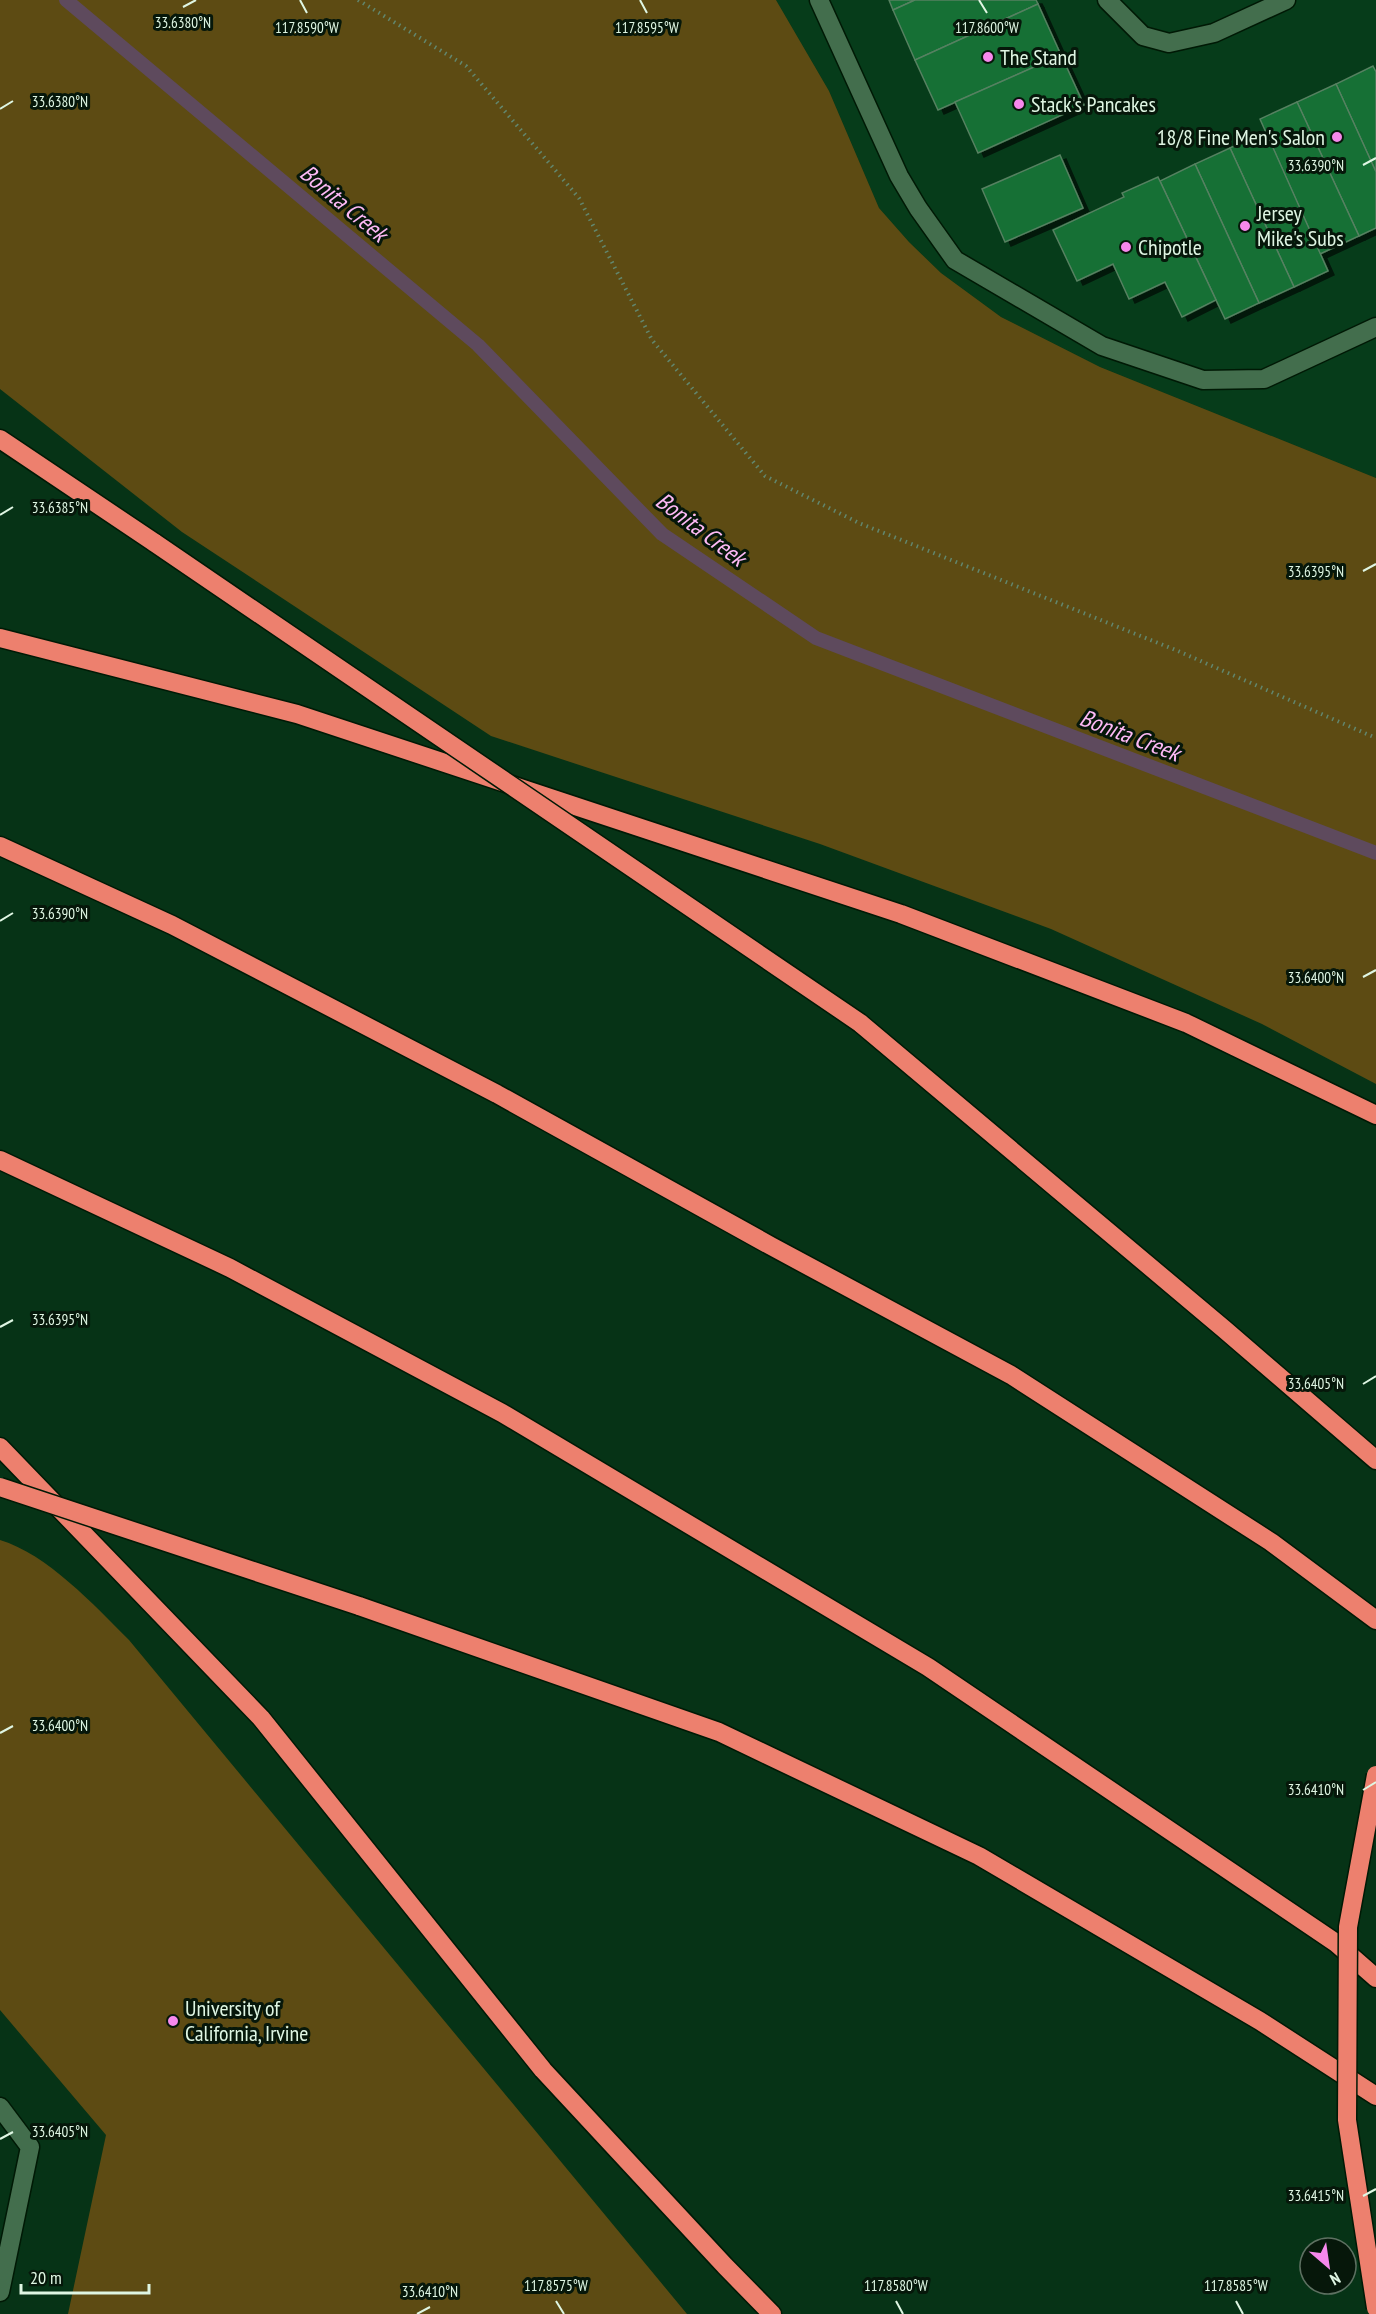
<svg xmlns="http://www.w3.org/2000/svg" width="1376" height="2314" viewBox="0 0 1376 2314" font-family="'PT Sans Narrow',sans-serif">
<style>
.built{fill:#063c1a}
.green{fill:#5d4b13}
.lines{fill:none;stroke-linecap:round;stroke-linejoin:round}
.stream{stroke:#5e4a5d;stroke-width:14}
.building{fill:#126f36;stroke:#568160;stroke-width:1.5;filter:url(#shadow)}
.lane-casing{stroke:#001905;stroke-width:21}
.highway-casing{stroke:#001905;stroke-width:21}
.path{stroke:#62866d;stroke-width:4;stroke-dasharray:1.5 4.5;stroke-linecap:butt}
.lane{stroke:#436e4d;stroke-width:18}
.highway{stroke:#ed806e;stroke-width:18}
.highway-bridge-casing{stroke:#001905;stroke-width:21;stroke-linecap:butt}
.highway-bridge{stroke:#ed806e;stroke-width:18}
.ticks{fill:none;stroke:#dff6e3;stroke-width:2}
.poi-dot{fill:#f688ec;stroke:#06170a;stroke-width:2}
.labels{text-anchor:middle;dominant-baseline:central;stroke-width:6;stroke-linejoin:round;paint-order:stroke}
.poi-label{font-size:22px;fill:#dff6e3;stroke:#06170a;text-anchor:start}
.water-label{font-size:24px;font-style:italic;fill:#fdb9f5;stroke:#06170a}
.ticks-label{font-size:15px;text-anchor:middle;fill:#dff6e3;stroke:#06170a;stroke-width:6;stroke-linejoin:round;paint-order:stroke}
</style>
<defs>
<filter id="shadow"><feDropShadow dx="6" dy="4" stdDeviation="0" flood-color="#0009"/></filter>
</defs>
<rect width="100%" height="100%" fill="#063316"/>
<!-- built -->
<polygon class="built" points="776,0 1376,0 1376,478 1100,367 1001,317 941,273 909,242 879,208 829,91"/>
<!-- green -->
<g class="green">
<polygon points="0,0 776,0 829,91 879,208 909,242 941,273 1001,317 1100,367 1376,478 1376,1084 1262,1024 1051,929 820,844 491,736 182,532 0,389"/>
<path d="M0,1540C47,1554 94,1605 129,1640L687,2314H68L106,2135L0,2010Z"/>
</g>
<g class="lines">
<!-- stream -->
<polyline class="stream" points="66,0 478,345 662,534 816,638 1376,853"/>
</g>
<!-- building -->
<g class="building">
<polygon points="889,0 915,0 893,10"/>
<polygon points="915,0 1036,0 1038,4 915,60 893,10"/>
<polygon points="1038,4 1061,55 938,110 915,60"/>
<polygon points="1061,55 1084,105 978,153 955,102"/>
<polygon points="1373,66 1376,72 1376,172 1336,84"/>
<polygon points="1336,84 1376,172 1376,228 1359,236 1297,102"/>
<polygon points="1297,102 1359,236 1320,254 1260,119"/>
<polygon points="1266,132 1328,271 1294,287 1230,148"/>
<polygon points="1230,148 1294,287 1259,303 1195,164"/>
<polygon points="1060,155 1083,208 1005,242 982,189"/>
<polygon points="1195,164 1259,303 1225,319 1160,181"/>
<polygon points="1158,177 1216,300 1182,317 1165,282 1129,299 1113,264 1077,281 1053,230 1124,197 1122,193"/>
</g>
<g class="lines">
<!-- lane casing -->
<g class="lane-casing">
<g id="lane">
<polyline points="819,0 899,176 918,208 955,260 1102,346 1203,380 1264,379 1376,327"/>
<polyline points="1107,0 1143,36 1169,43 1214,33 1286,0"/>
<polyline points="0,2107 30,2147 0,2292"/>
</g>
</g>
<!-- highway casing -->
<g class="highway-casing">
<g id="highway">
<polyline points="0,439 155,543"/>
<polyline points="0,638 297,714 901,914 1186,1023 1376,1115"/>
<polyline points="0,846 172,925 497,1094 771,1246 1011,1375 1271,1542 1376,1620"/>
<polyline points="860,1023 1224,1329 1376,1460"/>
<polyline points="0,1160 230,1268 502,1413 928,1667 1336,1943 1376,1978"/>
<polyline points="0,1447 261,1718 543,2070 725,2266 772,2314"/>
<polyline points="359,1606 719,1732 979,1856 1260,2021 1376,2096"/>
</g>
</g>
<!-- path -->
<polyline class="path" points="358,0 466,66 579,198 652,340 765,476 859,523 1178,651 1376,738"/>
<!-- lane -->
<use href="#lane" class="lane"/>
<!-- highway -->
<use href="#highway" class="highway"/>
<!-- highway-bridge casing -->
<g class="highway-bridge-casing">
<g id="highway-bridge">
<polyline points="155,543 860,1023"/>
<polyline points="0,1487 359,1606"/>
<polyline points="1376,1775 1348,1927 1347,2120 1376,2308"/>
</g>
</g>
<!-- highway-bridge -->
<use href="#highway-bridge" class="highway-bridge"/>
</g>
<!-- ticks -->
<path class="ticks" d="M300,0L307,13M640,0L647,13M979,0L987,13M183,7L196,0M0,109L13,101M1363,165L1376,158M0,515L13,507M1363,571L1376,564M0,921L13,913M1363,977L1376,970M0,1327L13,1320M1363,1384L1376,1376M0,1733L13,1726M1363,1790L1376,1782M0,2139L13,2132M1363,2196L1376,2189M556,2301L564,2314M896,2301L903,2314M1236,2301L1243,2314M417,2314L430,2307"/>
<!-- markers -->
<g class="poi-dot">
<circle cx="988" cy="57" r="6"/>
<circle cx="1019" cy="104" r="6"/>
<circle cx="1337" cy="137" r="6"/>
<circle cx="1245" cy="226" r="6"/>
<circle cx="1126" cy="247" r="6"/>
<circle cx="173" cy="2021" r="6"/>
</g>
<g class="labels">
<!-- poi labels -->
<g class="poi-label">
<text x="1000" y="57">The Stand</text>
<text x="1031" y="104">Stack's Pancakes</text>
<text x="1325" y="137" text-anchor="end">18/8 Fine Men's Salon</text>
<text x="1257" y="213">Jersey<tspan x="1257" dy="25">Mike's Subs</tspan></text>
<text x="1138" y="247">Chipotle</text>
<text x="185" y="2008">University of<tspan x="185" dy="25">California, Irvine</tspan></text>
</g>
<!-- water labels -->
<g class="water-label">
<text transform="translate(344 203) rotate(40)">Bonita Creek</text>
<text transform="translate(701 529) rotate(37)">Bonita Creek</text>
<text transform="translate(1130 735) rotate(21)">Bonita Creek</text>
</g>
</g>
<g class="ticks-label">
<text x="183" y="28">33.6380°N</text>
<text x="307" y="33">117.8590°W</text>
<text x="647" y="33">117.8595°W</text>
<text x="987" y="33">117.8600°W</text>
<text x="60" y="107">33.6380°N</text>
<text x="1316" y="171">33.6390°N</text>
<text x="60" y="513">33.6385°N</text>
<text x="1316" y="577">33.6395°N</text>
<text x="60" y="919">33.6390°N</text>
<text x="1316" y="983">33.6400°N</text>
<text x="60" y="1325">33.6395°N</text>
<text x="1316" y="1389">33.6405°N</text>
<text x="60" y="1731">33.6400°N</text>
<text x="1316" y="1795">33.6410°N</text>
<text x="60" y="2137">33.6405°N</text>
<text x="1316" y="2201">33.6415°N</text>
<text x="556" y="2291">117.8575°W</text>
<text x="896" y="2291">117.8580°W</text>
<text x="1236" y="2291">117.8585°W</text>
<text x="430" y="2297">33.6410°N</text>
</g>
<!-- north arrow -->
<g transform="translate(1328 2266) rotate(151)"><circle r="28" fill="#06170a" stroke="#5d7061" stroke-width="1.5"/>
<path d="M0-4.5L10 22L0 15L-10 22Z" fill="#f688ec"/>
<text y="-9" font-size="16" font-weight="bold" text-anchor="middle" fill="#dff6e3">N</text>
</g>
<!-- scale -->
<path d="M21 2284v9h128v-9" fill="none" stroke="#dff6e3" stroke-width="3"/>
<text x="30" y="2284" font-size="18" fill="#dff6e3" stroke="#06170a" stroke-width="4.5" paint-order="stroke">20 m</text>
</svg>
